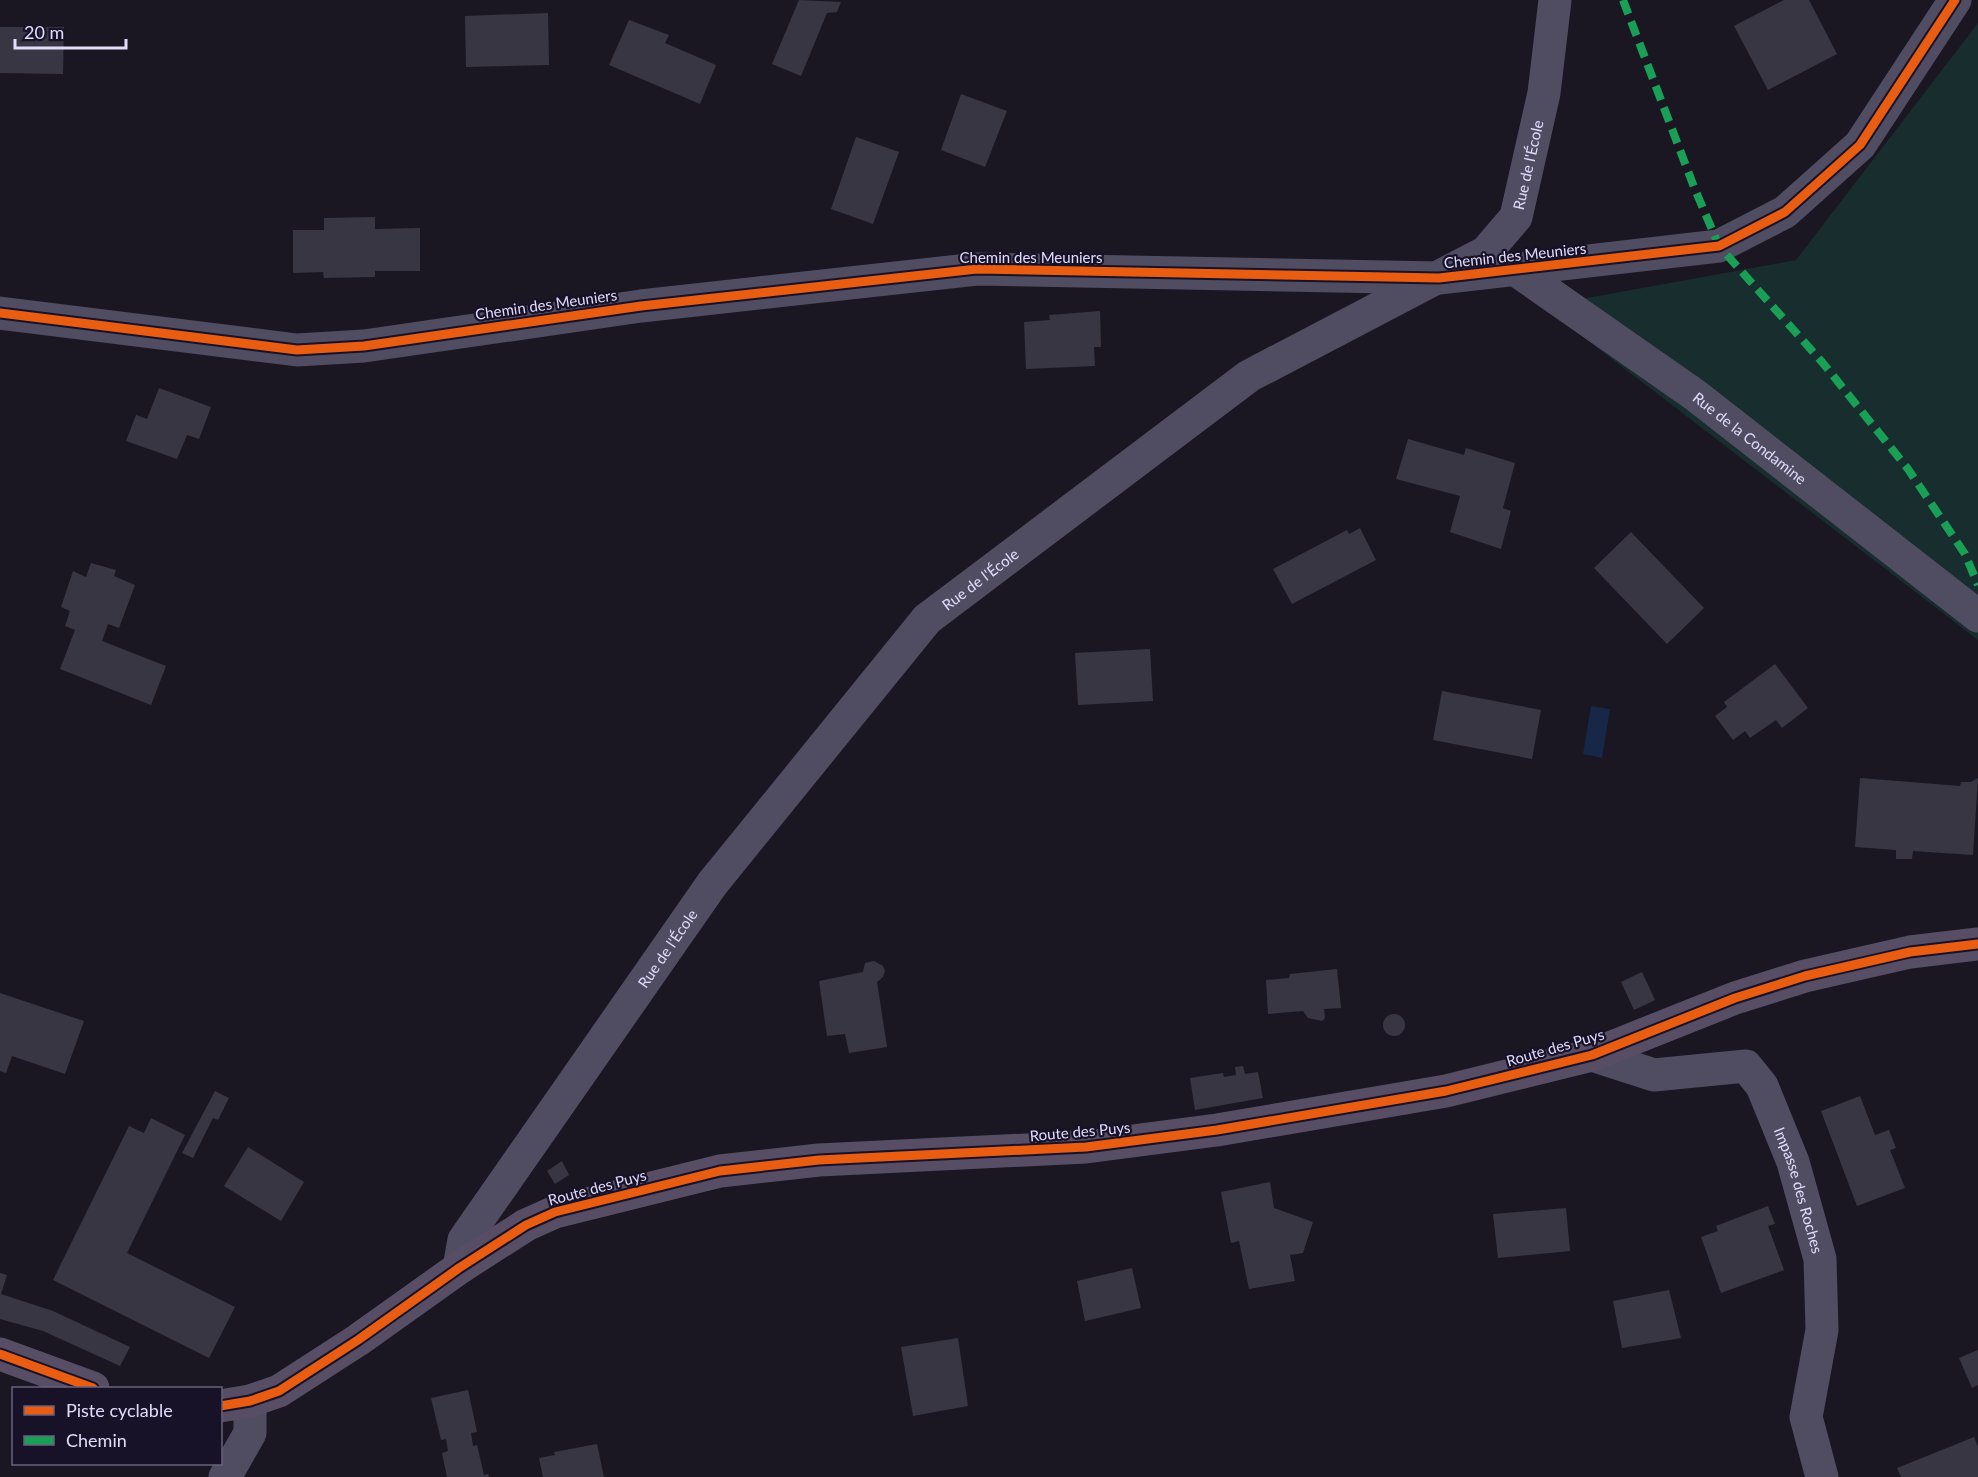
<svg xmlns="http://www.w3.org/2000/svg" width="1978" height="1477" viewBox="0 0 1978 1477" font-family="Lato,sans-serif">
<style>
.green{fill:#172d2e}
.water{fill:#162748}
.building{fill:#393644}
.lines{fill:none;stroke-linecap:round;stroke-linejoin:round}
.minor{stroke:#504d62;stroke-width:33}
.major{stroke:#574e66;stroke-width:33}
.quiet{stroke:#1a9f57;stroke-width:8;stroke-dasharray:15 8;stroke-linecap:butt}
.cycleway-casing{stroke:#171227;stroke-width:13}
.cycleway{stroke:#e95d12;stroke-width:9}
.labels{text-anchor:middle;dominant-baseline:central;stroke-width:4.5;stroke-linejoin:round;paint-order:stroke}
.street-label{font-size:15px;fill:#e1dcfc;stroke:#171227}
</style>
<rect width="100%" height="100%" fill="#1a1722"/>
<!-- green -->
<polygon class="green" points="1978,23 1978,640 1543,306 1796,260"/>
<!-- water -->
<polygon class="water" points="1591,706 1610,709 1602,758 1583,754"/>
<!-- building -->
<g class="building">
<polygon points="799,0 841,2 837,12 827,13 801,76 772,64"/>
<polygon points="1784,0 1809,0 1837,54 1768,90 1734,26"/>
<polygon points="548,13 549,65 466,67 465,16"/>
<polygon points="629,20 669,35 665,43 716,65 700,104 609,65"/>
<polygon points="0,27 64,27 63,74 0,73"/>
<polygon points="961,94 1007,111 985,167 941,150"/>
<polygon points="856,137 899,152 873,224 831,209"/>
<polygon points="375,217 375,229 420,228 420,271 375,271 375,277 324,278 323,272 293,273 293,230 324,230 324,218"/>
<polygon points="1100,311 1101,347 1094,347 1095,366 1026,369 1024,322 1050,320 1049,315"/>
<polygon points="159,388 211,407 199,439 187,435 177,459 126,441 136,415 147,419"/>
<polygon points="1408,439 1464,455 1466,448 1515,463 1503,508 1511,511 1501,549 1450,532 1460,496 1396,479"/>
<polygon points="1360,528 1376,560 1292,604 1273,569 1347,530 1349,534"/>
<polygon points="1631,532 1704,608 1667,644 1594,568"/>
<polygon points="91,563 116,570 114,576 135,585 119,628 108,624 102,641 166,666 151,705 60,669 75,630 65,626 70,611 61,607 73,571 86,577"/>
<polygon points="1150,649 1153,701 1078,705 1075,653"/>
<polygon points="1775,664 1808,708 1782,728 1776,720 1750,738 1745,731 1733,740 1715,716 1727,707 1724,702"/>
<polygon points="1442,691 1541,710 1532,759 1433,740"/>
<polygon points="1860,778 1960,786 1961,782 1971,782 1978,778 1973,855 1913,851 1912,859 1896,859 1896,850 1855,847"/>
<polygon points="874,961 883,966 885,971 883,977 877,982 887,1047 849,1053 845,1034 827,1036 819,981 863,972 865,963"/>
<polygon points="1337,969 1341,1008 1324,1009 1325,1018 1322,1021 1308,1018 1303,1011 1268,1014 1266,980 1289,978 1290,974"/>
<polygon points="1642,972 1655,1000 1634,1010 1621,982"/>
<polygon points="0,993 84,1021 65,1074 12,1056 6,1073 0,1071"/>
<circle cx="1394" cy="1025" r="11"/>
<polygon points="1243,1066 1245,1074 1258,1072 1263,1098 1195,1110 1190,1078 1223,1073 1224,1077 1236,1075 1235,1067"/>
<polygon points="215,1091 229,1098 218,1120 213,1118 193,1158 182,1153"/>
<polygon points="1860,1096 1875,1135 1889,1130 1896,1148 1890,1150 1905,1188 1857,1206 1821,1111"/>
<polygon points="151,1118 185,1135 127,1253 235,1307 209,1358 53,1280 129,1126 144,1133"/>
<polygon points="248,1147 304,1182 281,1221 224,1186"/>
<polygon points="562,1161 569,1175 555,1184 547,1171"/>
<polygon points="1270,1182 1274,1208 1313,1222 1303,1253 1290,1255 1295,1281 1249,1289 1239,1241 1231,1243 1221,1192"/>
<polygon points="1768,1206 1775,1224 1768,1226 1784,1270 1721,1293 1701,1237 1718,1231 1716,1226"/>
<polygon points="1566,1208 1570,1251 1498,1258 1493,1214"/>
<polygon points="1132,1268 1141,1308 1085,1321 1077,1281"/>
<polygon points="0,1273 7,1275 1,1294 53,1311 130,1347 120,1366 43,1331 0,1319"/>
<polygon points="1669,1290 1681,1338 1622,1348 1613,1301"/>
<polygon points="958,1338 968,1406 913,1416 901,1347"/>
<polygon points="1978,1350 1978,1385 1972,1388 1959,1358"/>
<polygon points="468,1390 477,1432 471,1433 473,1446 477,1445 484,1475 488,1474 489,1477 447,1477 442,1453 448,1451 446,1439 441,1440 431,1398"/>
<polygon points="1974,1437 1978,1447 1978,1477 1901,1477 1897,1468"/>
<polygon points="597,1444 604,1477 543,1477 539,1458 555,1455 554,1452"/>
</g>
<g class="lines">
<!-- minor -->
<g class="minor">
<path id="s1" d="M1516,270L1695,395L1978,616"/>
<polyline points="0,313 297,350 364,346 641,306 977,269 1439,278 1719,246 1785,212 1860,145 1955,0"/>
<path id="s2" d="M1592,1055L1654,1075L1746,1066L1762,1086L1793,1162L1820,1259L1822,1330L1806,1417L1822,1477"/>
<path id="s3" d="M459,1268L464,1240L712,884L927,619L1249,376L1486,252L1516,217L1544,93L1555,0"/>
<polyline points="225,1477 250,1433 250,1401"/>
</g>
<!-- major -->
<g class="major">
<polyline points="0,1354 93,1388"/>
<polyline points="220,1406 250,1401 279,1391 358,1340 459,1268 526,1225 555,1212 720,1171 819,1160 1086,1147 1217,1130 1446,1091 1592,1055 1735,998 1805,976 1910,952 1978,944"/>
</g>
<!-- quiet -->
<polyline class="quiet" points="1623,0 1694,187 1719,246 1822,362 1908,469 1965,554 1978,585"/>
<!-- cycleway casing -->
<g class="cycleway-casing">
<g id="cycleway">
<polyline points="0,313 297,350 364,346 641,306 977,269 1439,278 1719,246 1785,212 1860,145 1955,0"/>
<polyline points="0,1354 93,1388"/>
<polyline points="220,1406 250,1401 279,1391 358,1340 459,1268 526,1225 555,1212 720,1171 819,1160 1086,1147 1217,1130 1446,1091 1592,1055 1735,998 1805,976 1910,952 1978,944"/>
</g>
</g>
<!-- cycleway -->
<use href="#cycleway" class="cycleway"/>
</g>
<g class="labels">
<!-- street labels -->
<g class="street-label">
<text stroke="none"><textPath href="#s3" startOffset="1574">Rue de l'École</textPath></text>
<text transform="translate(1515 255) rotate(-6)">Chemin des Meuniers</text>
<text x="1031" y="257">Chemin des Meuniers</text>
<text transform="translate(546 304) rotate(-8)">Chemin des Meuniers</text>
<text stroke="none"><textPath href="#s1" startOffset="288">Rue de la Condamine</textPath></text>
<text stroke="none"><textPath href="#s3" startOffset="870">Rue de l'École</textPath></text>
<text stroke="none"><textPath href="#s3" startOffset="384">Rue de l'École</textPath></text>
<text transform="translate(1555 1047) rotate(-16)">Route des Puys</text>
<text transform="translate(1080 1131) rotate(-5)">Route des Puys</text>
<text transform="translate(597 1187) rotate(-15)">Route des Puys</text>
<text stroke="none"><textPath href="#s2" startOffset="294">Impasse des Roches</textPath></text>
</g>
</g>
<!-- legend -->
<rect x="12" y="1387" width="210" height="78" fill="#171227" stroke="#68637c" stroke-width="1.5"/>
<rect x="24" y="1406" width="30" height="9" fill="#e95d12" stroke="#68637c" stroke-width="1.5"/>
<text x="66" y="1417" font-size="18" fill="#e1dcfc">Piste cyclable</text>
<rect x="24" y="1436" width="30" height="9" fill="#1a9f57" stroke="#68637c" stroke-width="1.5"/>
<text x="66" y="1447" font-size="18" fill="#e1dcfc">Chemin</text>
<!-- scale -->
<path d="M15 39v9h111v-9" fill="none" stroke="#e1dcfc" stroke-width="3"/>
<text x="24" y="39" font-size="18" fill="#e1dcfc" stroke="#171227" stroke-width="4.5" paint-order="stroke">20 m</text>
</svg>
